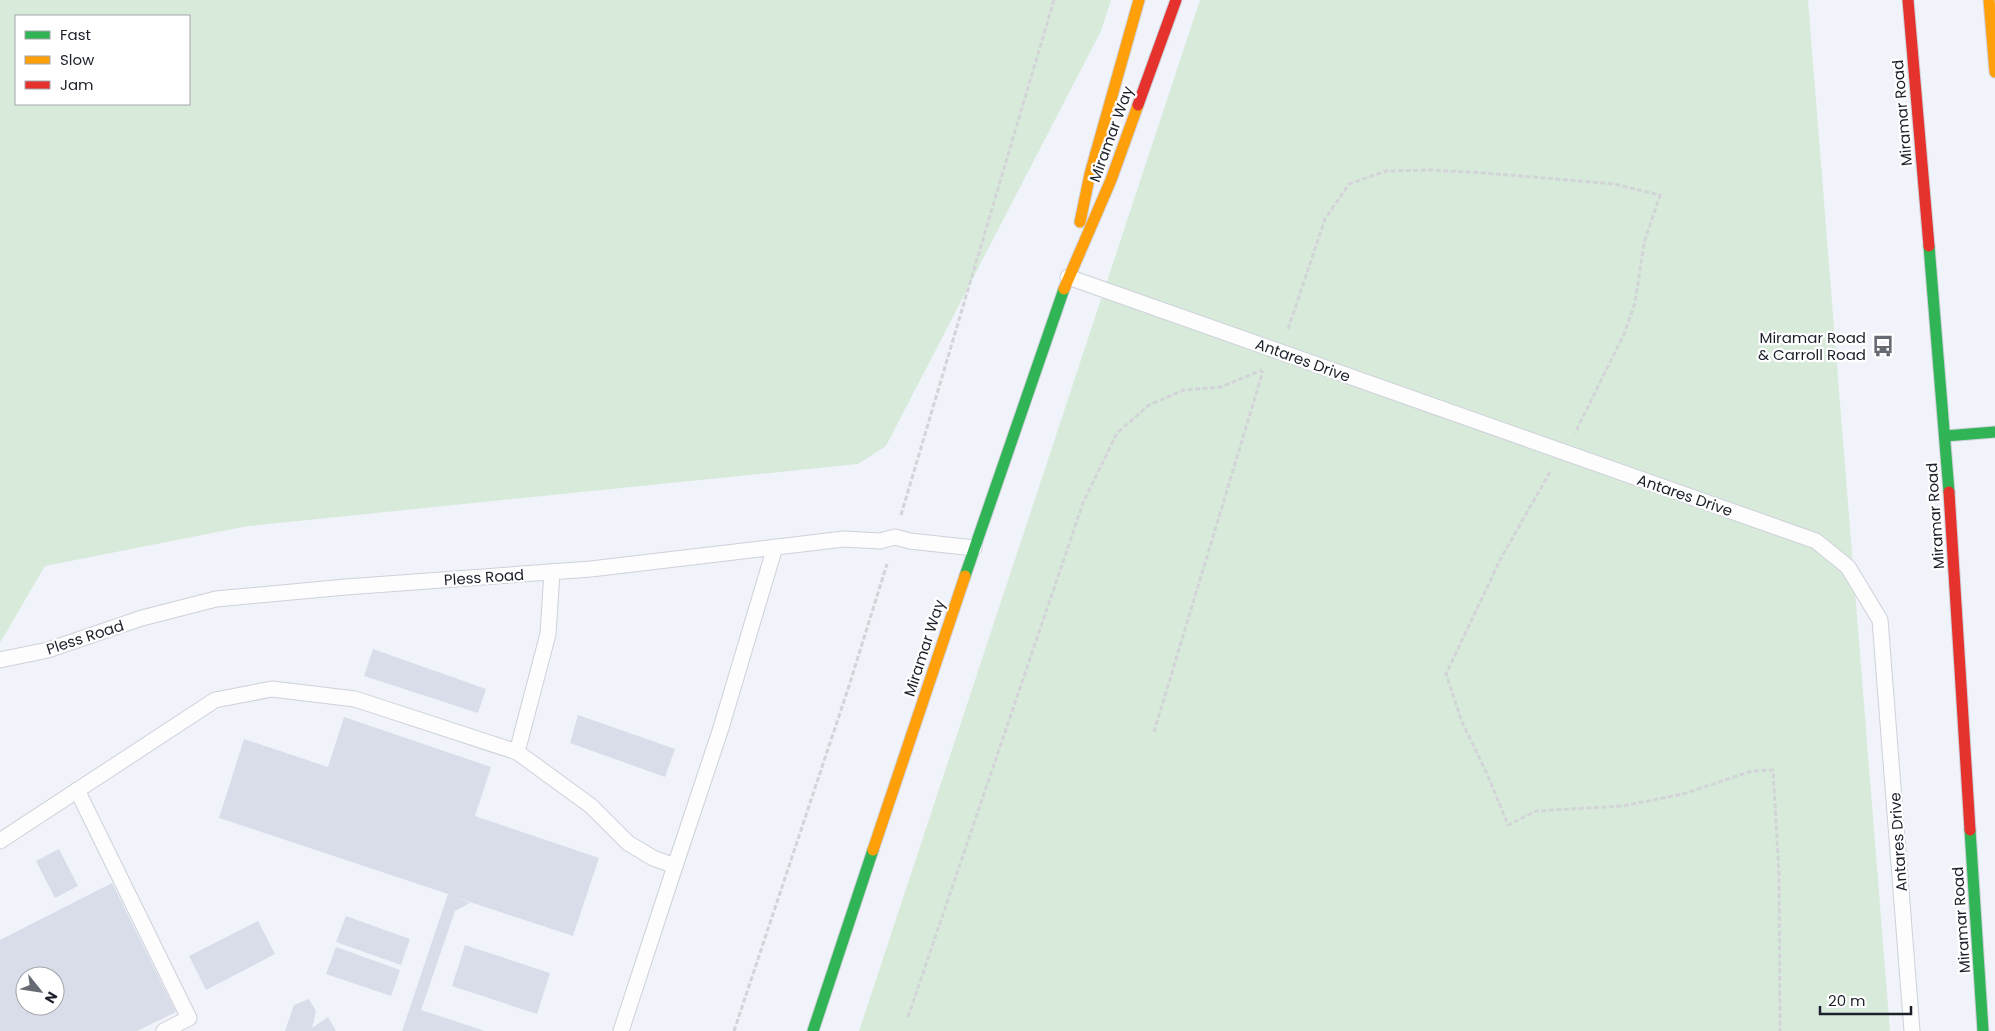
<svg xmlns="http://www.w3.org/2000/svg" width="1995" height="1031" viewBox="0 0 1995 1031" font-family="Poppins,sans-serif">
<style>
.green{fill:#d8ebdb;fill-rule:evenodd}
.building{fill:#d9dde9;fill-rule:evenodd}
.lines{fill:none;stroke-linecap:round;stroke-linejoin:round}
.lane-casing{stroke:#ced1da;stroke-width:17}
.fast-casing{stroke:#ced1da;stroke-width:13}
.slow-casing{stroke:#ced1da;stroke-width:13}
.jam-casing{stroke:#ced1da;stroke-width:13}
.path{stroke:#d3d4d7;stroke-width:3;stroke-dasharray:5 2.5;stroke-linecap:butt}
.lane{stroke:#fdfdfe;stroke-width:15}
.fast{stroke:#30b455;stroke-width:11}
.slow{stroke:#ff9f0a;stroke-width:11}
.jam{stroke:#e5322d;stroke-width:11}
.labels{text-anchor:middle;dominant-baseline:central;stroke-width:4.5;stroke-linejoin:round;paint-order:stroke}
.street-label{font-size:15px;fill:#1c202b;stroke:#fff}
.poi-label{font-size:15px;fill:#1c202b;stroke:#fff;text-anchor:end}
</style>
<rect width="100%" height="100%" fill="#f0f3fa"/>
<!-- green -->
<g class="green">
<path d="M0,0H1111L1101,31L886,446L858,464L248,526L45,566L0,643ZM16,16H189V104H16Z"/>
<polygon points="1200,0 1808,0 1890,1031 859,1031"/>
</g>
<!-- building -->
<g class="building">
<polygon points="373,649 486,689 478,713 364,676"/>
<polygon points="578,715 675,749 665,777 570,743"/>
<polygon points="344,717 491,767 475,816 599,858 573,936 455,897 470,903 455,911 421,1010 485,1031 402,1031 448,894 219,818 244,739 328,767"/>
<polygon points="59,849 78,886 55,898 36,861"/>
<path d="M112,883L176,1012L137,1031H0V940ZM25,976H55V1006H25Z"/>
<polygon points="346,916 410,939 401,965 336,942"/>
<polygon points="258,921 275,954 206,990 189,956"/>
<polygon points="465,945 550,973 537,1014 452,986"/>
<polygon points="336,947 400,970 391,996 326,974"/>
<polygon points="309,999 316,1011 312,1028 328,1017 336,1031 285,1031 294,1005"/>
</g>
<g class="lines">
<!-- lane casing -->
<g class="lane-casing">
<g id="lane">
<polyline points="1068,277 1816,541 1848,567 1880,620 1912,1031"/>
<polyline points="0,660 48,650 142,618 216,599 346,587 591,569 844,539 880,541 895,537 910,541 974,548"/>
<polyline points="517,752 591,806 628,843 653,858 675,866 621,1031"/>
<polyline points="77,790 189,1018 164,1031"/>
<polyline points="0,841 215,700 272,689 355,699 517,752 548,634 552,572"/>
<polyline points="675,866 721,728 775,547"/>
</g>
</g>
<!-- fast casing -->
<g class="fast-casing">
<g id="fast">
<polyline points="1929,246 1949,492"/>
<polyline points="1945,436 1995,432"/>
<polyline points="965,576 1064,289"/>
<polyline points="1970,830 1983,1031"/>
<polyline points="813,1031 873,850"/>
</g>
</g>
<!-- slow casing -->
<g class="slow-casing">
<g id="slow">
<polyline points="1989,0 1995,72"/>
<polyline points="1080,222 1090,174 1139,0"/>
<polyline points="1064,289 1111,180 1138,105"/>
<polyline points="873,850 965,576"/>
</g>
</g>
<!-- jam casing -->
<g class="jam-casing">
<g id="jam">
<polyline points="1908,0 1929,246"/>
<polyline points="1138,105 1176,0"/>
<polyline points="1949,492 1970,830"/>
</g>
</g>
<!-- path -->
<g class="path">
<polyline points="1288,329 1325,219 1349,184 1386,171 1431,170 1485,173 1614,184 1660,195 1644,243 1635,303 1624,334 1575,433"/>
<polyline points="1550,472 1501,558 1446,674 1462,722 1488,776 1508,825 1536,811 1622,806 1683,794 1752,771 1773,770 1779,874 1780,1031"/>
<polyline points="901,515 1054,0"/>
<polyline points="1154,732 1263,371"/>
<polyline points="908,1017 1083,503 1117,433 1149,405 1184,390 1221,387 1262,370"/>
<polyline points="734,1031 849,686 887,564"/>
</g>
<!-- lane -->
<use href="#lane" class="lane"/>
<!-- fast -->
<use href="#fast" class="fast"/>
<!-- slow -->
<use href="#slow" class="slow"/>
<!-- jam -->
<use href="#jam" class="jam"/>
</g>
<!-- icons -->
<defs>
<g id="bus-bare" transform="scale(1.725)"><path d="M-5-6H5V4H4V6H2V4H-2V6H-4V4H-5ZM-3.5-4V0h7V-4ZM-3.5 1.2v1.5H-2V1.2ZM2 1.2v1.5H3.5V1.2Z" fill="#666a73" stroke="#fff" stroke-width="2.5" paint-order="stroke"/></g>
</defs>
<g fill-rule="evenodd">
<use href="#bus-bare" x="1883" y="346"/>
</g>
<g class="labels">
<!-- street labels -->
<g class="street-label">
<text transform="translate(1902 113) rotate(-95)">Miramar Road</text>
<text transform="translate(1111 134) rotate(-70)">Miramar Way</text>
<text transform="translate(1303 360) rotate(20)">Antares Drive</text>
<text transform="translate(1685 495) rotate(19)">Antares Drive</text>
<text transform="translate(1935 516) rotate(-94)">Miramar Road</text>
<text transform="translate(484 577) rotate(-4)">Pless Road</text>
<text transform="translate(85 637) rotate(-18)">Pless Road</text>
<text transform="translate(924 648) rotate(-72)">Miramar Way</text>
<text transform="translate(1898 842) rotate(-94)">Antares Drive</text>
<text transform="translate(1961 920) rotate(-94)">Miramar Road</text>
</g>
<!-- poi labels -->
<g class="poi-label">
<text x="1866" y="337">Miramar Road<tspan x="1866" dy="17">&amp; Carroll Road</tspan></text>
</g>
</g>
<!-- legend -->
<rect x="15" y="15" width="175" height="90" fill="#ffffff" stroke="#a4a6aa"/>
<rect x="25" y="31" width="25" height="8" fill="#30b455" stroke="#a4a6aa"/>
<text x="60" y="40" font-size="15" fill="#1c202b">Fast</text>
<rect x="25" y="56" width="25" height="8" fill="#ff9f0a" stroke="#a4a6aa"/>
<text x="60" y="65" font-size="15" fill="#1c202b">Slow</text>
<rect x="25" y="81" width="25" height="8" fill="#e5322d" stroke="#a4a6aa"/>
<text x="60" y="90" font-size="15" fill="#1c202b">Jam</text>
<!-- north arrow -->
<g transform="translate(40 991) rotate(120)"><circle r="24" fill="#ffffff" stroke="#a4a6aa"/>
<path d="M0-4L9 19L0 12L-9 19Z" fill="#666a73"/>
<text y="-8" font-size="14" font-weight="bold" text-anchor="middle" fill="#1c202b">N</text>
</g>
<!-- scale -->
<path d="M1820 1006v8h91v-8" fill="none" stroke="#1c202b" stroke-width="2.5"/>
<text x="1828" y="1006" font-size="15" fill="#1c202b" stroke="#ffffff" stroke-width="4" paint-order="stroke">20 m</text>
</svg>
